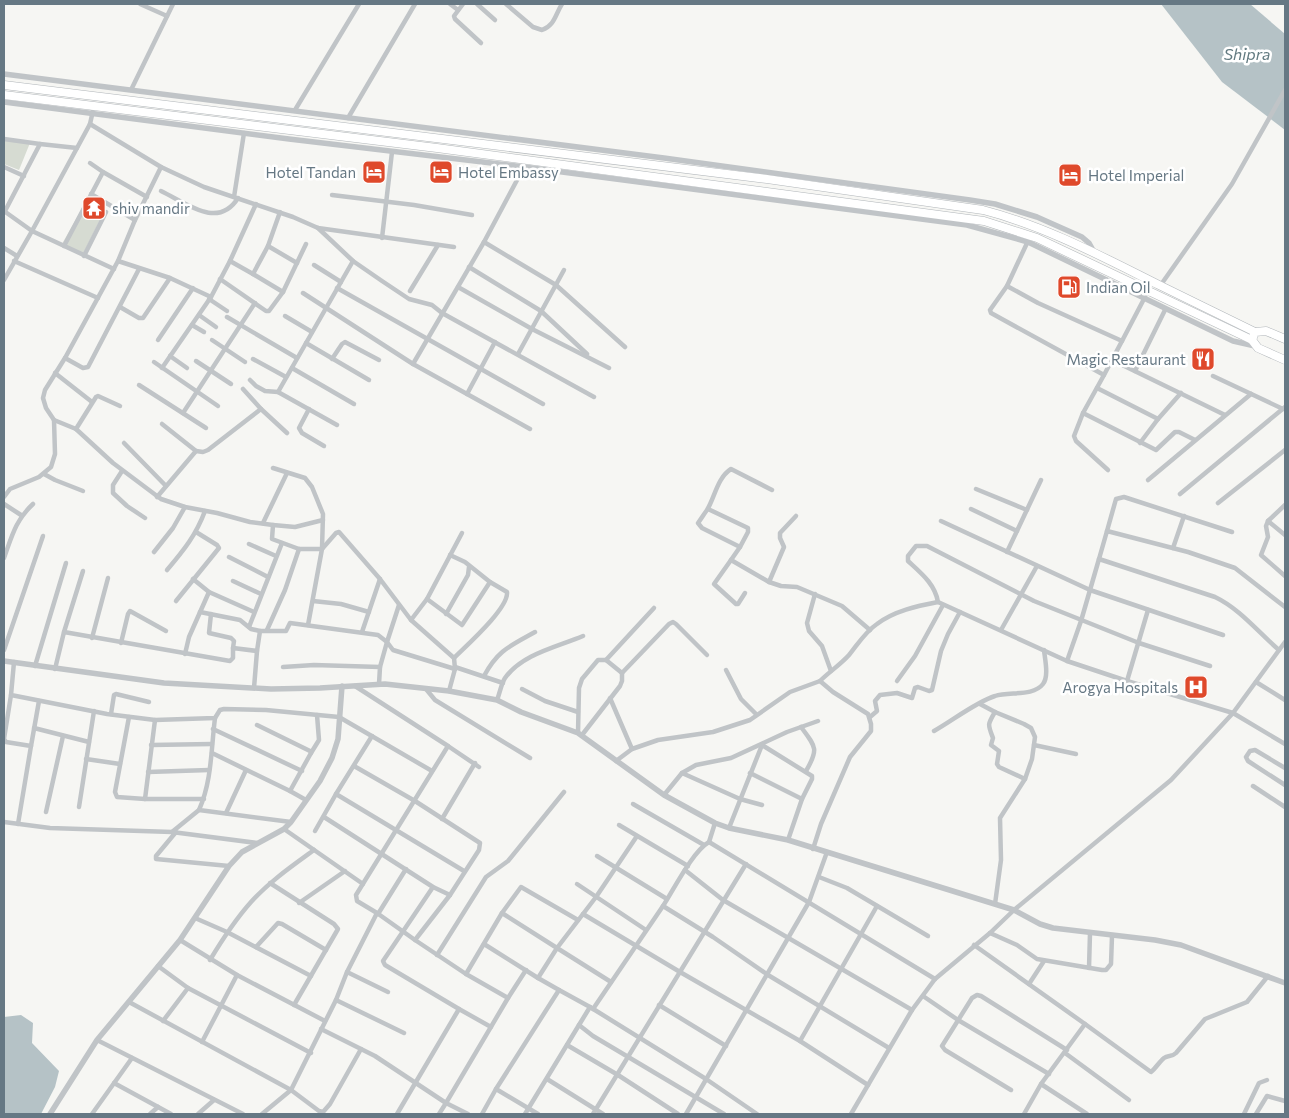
<svg xmlns="http://www.w3.org/2000/svg" width="1289" height="1118" viewBox="0 0 1289 1118" font-family="Commissioner,sans-serif">
<style>
.green{fill:#d6dbd2}
.water{fill:#b5c2c6}
.lines{fill:none;stroke-linecap:round;stroke-linejoin:round}
.primary-casing{stroke:#b1b6ba;stroke-width:9}
.minor{stroke:#c0c4c7;stroke-width:4.5}
.tertiary{stroke:#c0c4c7;stroke-width:5.5}
.primary{stroke:#fff;stroke-width:8}
.labels{text-anchor:middle;dominant-baseline:central;stroke-width:5;stroke-linejoin:round;paint-order:stroke}
.poi-label{font-size:15px;fill:#667884;stroke:#fff;text-anchor:start}
.water-label{font-size:16px;font-style:italic;fill:#627a80;stroke:#fff}
</style>
<rect width="100%" height="100%" fill="#f6f6f3"/>
<!-- green -->
<g class="green">
<polygon points="4,140 30,143 19,170 4,164"/>
<polygon points="89,196 106,207 83,254 62,244"/>
</g>
<!-- water -->
<g class="water">
<polygon points="1161,4 1250,4 1285,34 1285,130 1222,82"/>
<polygon points="21,1015 33,1023 32,1043 59,1071 55,1087 41,1114 4,1114 4,1017"/>
</g>
<g class="lines">
<!-- primary casing -->
<g class="primary-casing">
<g id="primary">
<path d="M4,85L767,179L983,210C1045,226 1101,256 1159,285C1191,301 1223,316 1255,332"/>
<polyline points="4,95 437,148 984,221 1037,238 1252,340"/>
<polyline points="1285,339 1266,331 1255,332 1252,340 1258,348 1285,360"/>
</g>
</g>
<!-- minor -->
<g class="minor">
<polyline points="140,4 167,16"/>
<polyline points="450,4 458,10"/>
<polyline points="463,4 454,16 455,19 481,43"/>
<polyline points="477,4 495,20"/>
<path d="M506,4L533,27L542,30C555,25 555,15 562,4"/>
<polyline points="131,90 173,4"/>
<polyline points="295,110 359,4"/>
<polyline points="348,118 415,4"/>
<polyline points="4,139 40,144"/>
<polyline points="77,148 90,124 94,106"/>
<polyline points="90,163 103,172"/>
<polyline points="4,167 24,176"/>
<polyline points="161,167 204,187 293,217 318,228 454,247"/>
<path d="M161,191C186,203 218,230 238,198"/>
<polyline points="91,194 135,220"/>
<polyline points="332,195 414,205 472,215"/>
<polyline points="234,197 244,133"/>
<polyline points="4,211 32,231 77,148 40,144 5,211"/>
<polyline points="318,228 353,261 382,281 409,299 432,305 442,313 594,397"/>
<polyline points="382,238 392,152"/>
<polyline points="1028,241 1007,286 990,310 991,313 1104,375 1122,341"/>
<polyline points="484,242 556,285 625,347"/>
<polyline points="64,246 103,172 147,197"/>
<polyline points="268,246 297,263"/>
<polyline points="4,248 17,256"/>
<polyline points="84,256 106,212"/>
<polyline points="14,261 98,298"/>
<polyline points="118,261 170,278 211,297"/>
<polyline points="230,261 253,274 268,246 280,212"/>
<polyline points="314,265 341,282"/>
<polyline points="469,267 541,311 587,354"/>
<polyline points="253,274 283,292 306,244"/>
<polyline points="220,279 266,311 269,311 283,292"/>
<polyline points="4,280 32,231 114,269"/>
<polyline points="1007,286 1038,303 1122,341 1145,297"/>
<polyline points="1160,286 1232,184 1285,90"/>
<polyline points="458,287 532,329 609,368"/>
<polyline points="337,288 543,404"/>
<polyline points="410,291 438,245"/>
<polyline points="303,293 413,364 530,429"/>
<polyline points="209,299 227,311"/>
<polyline points="120,307 139,318 143,318 170,278"/>
<polyline points="199,315 216,327"/>
<polyline points="285,316 312,332"/>
<polyline points="227,317 297,358"/>
<polyline points="192,325 204,332"/>
<polyline points="158,340 193,288"/>
<polyline points="212,340 245,362"/>
<polyline points="306,343 369,380"/>
<polyline points="518,354 564,270"/>
<polyline points="170,356 187,368"/>
<polyline points="65,358 83,368 88,367 139,269"/>
<polyline points="253,359 286,377"/>
<polyline points="332,359 342,344 345,342 379,360"/>
<polyline points="1112,360 1225,415"/>
<polyline points="196,361 231,384"/>
<polyline points="154,362 218,406"/>
<polyline points="413,364 484,242 524,167"/>
<polyline points="162,368 211,297 230,261 256,204"/>
<polyline points="292,368 354,404"/>
<polyline points="1135,371 1165,310"/>
<polyline points="55,373 92,402"/>
<polyline points="1104,375 1083,413 1074,436 1076,441 1108,470"/>
<polyline points="1213,376 1283,409"/>
<polyline points="250,380 256,386 265,391 278,392 337,425"/>
<polyline points="139,385 206,428"/>
<polyline points="1097,388 1158,419 1140,443"/>
<polyline points="243,389 261,409 287,433"/>
<polyline points="278,392 353,261"/>
<polyline points="467,394 495,342"/>
<polyline points="309,409 299,428 302,433 324,446"/>
<polyline points="183,413 255,303"/>
<polyline points="1083,413 1156,450 1175,432 1179,432 1195,440"/>
<polyline points="1158,419 1181,393"/>
<polyline points="54,420 76,429 113,463 161,499 185,507 217,513 250,522 273,525 272,539 299,549 322,549 336,533 339,532 380,579 411,620 454,658 455,669 449,691"/>
<polyline points="162,424 196,451"/>
<polyline points="76,429 96,397 98,396 120,406"/>
<polyline points="124,443 166,486"/>
<polyline points="273,468 305,478 312,487 323,514 322,549 308,625"/>
<polyline points="122,471 113,485 113,493 127,506 145,518"/>
<polyline points="44,474 55,480 83,491"/>
<polyline points="1148,480 1251,394"/>
<polyline points="976,489 1027,510"/>
<path d="M772,490L731,469C717,478 715,497 707,510C704,514 701,519 698,523L702,528L740,547L731,560L769,582L781,586L797,587L842,606L870,630"/>
<polyline points="1180,494 1285,407"/>
<polyline points="4,497 10,489 39,477 51,467 55,454 54,420 46,408 43,398 45,390 65,358 118,261 135,220 161,167 90,124"/>
<polyline points="157,497 196,451 203,452 208,450 261,409"/>
<polyline points="1218,503 1285,450"/>
<polyline points="4,504 21,515"/>
<polyline points="1285,505 1268,521 1266,526 1268,537 1261,555 1285,576"/>
<polyline points="708,509 748,528 748,532 740,547"/>
<polyline points="971,509 1017,531"/>
<polyline points="941,521 1090,590 1223,635"/>
<polyline points="1268,521 1285,535"/>
<polyline points="263,523 287,473"/>
<polyline points="273,525 295,527 323,520"/>
<polyline points="1107,531 1116,499 1124,497 1232,532"/>
<polyline points="249,544 276,556"/>
<polyline points="1173,548 1184,516"/>
<polyline points="154,552 173,528 185,507"/>
<polyline points="1007,552 1041,480"/>
<polyline points="450,555 465,562 490,582"/>
<polyline points="229,557 268,577"/>
<path d="M4,558C12,536 15,521 33,504"/>
<polyline points="731,560 714,584 736,604 738,604 745,593"/>
<path d="M167,570C184,550 196,535 205,511"/>
<polyline points="193,579 209,592 254,612"/>
<polyline points="233,581 261,594"/>
<polyline points="769,582 784,547 780,538 780,533 796,516"/>
<polyline points="815,594 807,623 809,631 822,646 831,671"/>
<path d="M427,599L462,625L490,582L507,592C509,608 466,646 454,658"/>
<polyline points="176,601 219,548 217,545 196,532"/>
<polyline points="313,601 341,604 369,612"/>
<path d="M938,602C935,584 921,573 908,561V556L916,546H927L1034,601L1139,643L1210,666"/>
<polyline points="200,612 240,620 251,629 260,631"/>
<polyline points="211,614 209,633 231,638 234,641 233,648"/>
<polyline points="446,614 468,575 469,567"/>
<polyline points="411,620 427,599 462,533"/>
<polyline points="249,627 282,543"/>
<polyline points="267,630 285,590 299,549"/>
<polyline points="1001,630 1037,566"/>
<polyline points="64,632 83,571"/>
<polyline points="362,632 380,579"/>
<polyline points="92,638 108,578"/>
<polyline points="121,643 128,614 130,611 166,631"/>
<polyline points="4,650 43,536"/>
<path d="M1279,650C1258,632 1240,609 1215,597L1099,559L1107,531L1188,552L1235,568L1285,607"/>
<polyline points="185,654 189,637 209,592"/>
<polyline points="606,660 654,608"/>
<polyline points="1067,661 1081,621 1099,559"/>
<polyline points="14,662 11,695 107,714 155,720 215,718 220,710 224,709 266,710 339,717 432,771"/>
<polyline points="35,666 66,563"/>
<polyline points="283,667 314,665 380,667 379,684"/>
<polyline points="380,667 387,642 399,605"/>
<polyline points="455,667 503,683"/>
<polyline points="55,669 64,632 230,661 233,658 233,648 257,651 260,631 286,631 290,623 378,635 387,642 393,650 455,669"/>
<polyline points="726,670 741,699 756,714"/>
<path d="M484,676C498,650 510,646 535,632"/>
<polyline points="897,681 915,656 943,605"/>
<polyline points="1127,681 1148,610"/>
<polyline points="1256,682 1285,700"/>
<polyline points="355,686 448,746 356,895 357,901 377,913"/>
<polyline points="254,688 257,651"/>
<polyline points="426,689 435,700 530,758"/>
<polyline points="522,689 545,701 578,712"/>
<polyline points="11,695 4,739 6,742 31,746 18,824"/>
<polyline points="610,698 632,749"/>
<path d="M497,700C500,693 501,684 505,678C522,654 557,647 583,636"/>
<polyline points="980,704 995,712 1024,724 1031,728 1035,737 1032,759 1025,779 1000,818 1001,860 995,904"/>
<path d="M995,712C987,725 988,725 993,738L991,745L999,751L997,764L999,767L1025,779"/>
<polyline points="111,714 114,695 116,694 149,702"/>
<polyline points="129,717 115,792 117,797 145,799 204,799"/>
<polyline points="870,717 877,711 875,701 880,695 897,693 912,698 915,688 918,687 929,691 932,690 941,651 948,634 960,612"/>
<path d="M215,718C211,749 212,781 199,810L291,822"/>
<polyline points="257,725 310,751 311,753 290,791"/>
<path d="M801,727C816,747 819,749 806,771"/>
<polyline points="34,728 89,742"/>
<polyline points="213,729 302,771"/>
<path d="M934,731C952,721 976,702 995,696C1009,691 1033,697 1043,684C1049,676 1045,660 1044,650"/>
<polyline points="578,733 579,688 582,679 598,660 606,660 622,673 669,624 673,622 676,624 707,655"/>
<polyline points="582,735 620,686 622,681 622,673"/>
<polyline points="151,745 212,744"/>
<polyline points="1034,745 1076,754"/>
<polyline points="31,746 39,701"/>
<polyline points="448,746 479,767"/>
<polyline points="212,753 290,791 306,800"/>
<polyline points="311,753 319,740 317,715"/>
<polyline points="86,759 120,764"/>
<polyline points="616,761 632,749 658,740 713,732 750,720 790,692 820,681"/>
<polyline points="354,766 415,801 480,843 479,850 450,895 415,940 466,974 502,913 557,948 538,978 559,990 496,1089 482,1114"/>
<polyline points="1285,768 1255,750 1250,751 1246,757 1248,761 1285,785"/>
<polyline points="148,772 209,770"/>
<polyline points="682,773 740,799 762,805"/>
<polyline points="750,773 802,799"/>
<polyline points="1253,786 1285,807"/>
<polyline points="336,794 372,736"/>
<polyline points="664,795 682,773 696,765 731,758 787,732 818,721"/>
<polyline points="145,799 155,720"/>
<polyline points="633,804 704,845"/>
<polyline points="79,807 94,711"/>
<polyline points="46,812 63,736"/>
<polyline points="226,813 246,770"/>
<polyline points="324,817 433,887 450,895"/>
<polyline points="442,819 475,763"/>
<polyline points="4,822 50,828 172,832 257,843"/>
<path d="M715,823L709,842C693,851 674,889 663,906L713,937L768,975L889,1048"/>
<polyline points="619,825 688,866"/>
<polyline points="729,828 762,745 812,776 812,779 802,799 788,840"/>
<polyline points="284,829 363,884"/>
<polyline points="315,831 336,794 464,871"/>
<polyline points="172,832 199,810"/>
<polyline points="176,832 156,856 156,859 229,866"/>
<polyline points="709,842 935,979"/>
<path d="M813,849L821,824L850,757L871,731V724L868,714L833,692L820,681C829,672 840,665 849,655C858,644 865,632 877,624C894,611 917,606 938,602L1067,661L1127,681L1233,713L1285,744"/>
<polyline points="597,856 667,899"/>
<polyline points="685,870 723,900 912,1010"/>
<polyline points="819,877 847,888 928,936"/>
<polyline points="270,883 334,924 338,929 294,1005"/>
<polyline points="577,884 646,930"/>
<polyline points="433,887 383,961 385,965 459,1009"/>
<polyline points="299,903 345,871"/>
<polyline points="502,913 521,887 578,920"/>
<polyline points="378,914 406,869"/>
<polyline points="583,914 680,972 800,1041 868,1085"/>
<polyline points="195,918 227,932 311,976"/>
<polyline points="990,933 1017,945 1037,959 1102,970 1106,970 1111,964 1112,936"/>
<polyline points="180,940 237,975 325,1021"/>
<polyline points="484,944 538,978"/>
<polyline points="974,945 1085,1024 1041,1084 1024,1114"/>
<polyline points="256,947 278,923 282,924 326,950"/>
<polyline points="437,955 486,877 508,861 564,792"/>
<path d="M210,960C222,940 235,920 251,902C269,882 292,866 314,850"/>
<polyline points="158,966 188,988 311,1053"/>
<polyline points="1089,968 1090,933"/>
<polyline points="347,972 388,992"/>
<polyline points="466,974 508,998 446,1103 468,1114"/>
<polyline points="611,982 557,948 596,897 637,836"/>
<polyline points="1029,984 1044,961"/>
<polyline points="559,990 590,1007 579,1025 593,1036 724,1114"/>
<polyline points="923,996 958,1020 1049,1074"/>
<polyline points="508,998 526,970"/>
<polyline points="336,1000 404,1033"/>
<polyline points="129,1002 291,1090 319,1111 323,1112 330,1104 361,1049"/>
<polyline points="659,1005 726,1046"/>
<polyline points="590,1007 706,1079 757,1114"/>
<polyline points="593,1009 663,906"/>
<polyline points="163,1021 188,988"/>
<path d="M1085,1024L1151,1072C1156,1068 1159,1062 1164,1058C1168,1055 1172,1057 1176,1053L1205,1019L1247,1002L1268,976"/>
<polyline points="321,1029 375,1056 446,1103 439,1114"/>
<polyline points="97,1040 243,1114"/>
<polyline points="800,1041 877,906"/>
<polyline points="202,1042 237,975"/>
<polyline points="567,1045 618,1075 678,1114"/>
<polyline points="1065,1053 1129,1100"/>
<polyline points="547,1079 603,1114"/>
<polyline points="114,1083 171,1114"/>
<polyline points="1041,1084 1087,1114"/>
<polyline points="496,1089 538,1114"/>
<polyline points="1011,1090 945,1050 942,1046 972,998 977,995 981,996 1067,1050"/>
<polyline points="92,1114 132,1058"/>
<polyline points="150,1114 158,1107"/>
<polyline points="198,1114 214,1100"/>
<polyline points="262,1114 291,1090 336,1000 347,972 377,913 415,940"/>
<polyline points="397,1114 459,1009 491,1027"/>
<polyline points="525,1114 579,1025"/>
<polyline points="593,1114 746,864"/>
<polyline points="686,1114 809,902 827,852"/>
<polyline points="851,1114 912,1010 935,979 990,933 1014,910 1171,780 1233,713 1285,642"/>
<polyline points="1244,1114 1259,1083 1267,1080"/>
<polyline points="1256,1114 1267,1096 1285,1101"/>
</g>
<!-- tertiary -->
<g class="tertiary">
<polyline points="4,74 664,158 970,200 995,204 1037,217 1082,237 1089,243 1094,252"/>
<polyline points="4,102 289,139 524,167 967,225 1028,242 1233,341 1255,346"/>
<polyline points="4,661 164,683 271,689 320,688 385,684 449,691 497,700 521,712 578,733 664,795 715,823 729,828 788,840 1014,910 1040,924 1053,928 1155,940 1181,945 1285,983"/>
<polyline points="50,1114 97,1040 180,940 229,866 242,852 284,829 291,822 320,781 332,758 338,739 342,686"/>
</g>
<!-- primary -->
<use href="#primary" class="primary"/>
</g>
<!-- icons -->
<defs>
<g id="hotel-square" transform="scale(1.25)"><rect x="-9" y="-9" width="18" height="18" rx="4" fill="#df492b" stroke="#fff"/><path d="M-6-4.5h1.5V1H6V5H4.5V3h-9V5H-6ZM-4 0a1.8 1.8 0 1 1 3.6 0ZM.5 0V-2.5h3Q6-2.5 6 0Z" fill="#fff"/></g>
<g id="temple-square" transform="scale(1.25)"><rect x="-9" y="-9" width="18" height="18" rx="4" fill="#df492b" stroke="#fff"/><path d="M0-6L5-2H3V0L6.5 2.5H4V6H1.5V3h-3V6H-4V2.5H-6.5L-3 0V-2H-5Z" fill="#fff"/></g>
<g id="fuel-square" transform="scale(1.25)"><rect x="-9" y="-9" width="18" height="18" rx="4" fill="#df492b" stroke="#fff"/><path d="M-5.5-6h7V0h2V4h1.3V-2.5L3-4.5l.8-.8L6-3V5H2.5V1h-1V6h-7ZM-4.2-4.7v3.2H.2V-4.7Z" fill="#fff"/></g>
<g id="restaurant-square" transform="scale(1.25)"><rect x="-9" y="-9" width="18" height="18" rx="4" fill="#df492b" stroke="#fff"/><path d="M-5-6h1v4h1v-4h1v4h1v-4h1v5L-1.5 .5V6h-2V.5L-5-1ZM5-6V6H3V1.5H1.5Q1.5-4 5-6Z" fill="#fff"/></g>
<g id="hospital-square" transform="scale(1.25)"><rect x="-9" y="-9" width="18" height="18" rx="4" fill="#df492b" stroke="#fff"/><path d="M-5-5h3v3.5h4V-5h3V5h-3V1.5h-4V5h-3Z" fill="#fff"/></g>
</defs>
<g fill-rule="evenodd">
<use href="#hotel-square" x="374" y="172"/>
<use href="#hotel-square" x="441" y="172"/>
<use href="#hotel-square" x="1070" y="175"/>
<use href="#temple-square" x="94" y="208"/>
<use href="#fuel-square" x="1069" y="287"/>
<use href="#restaurant-square" x="1203" y="359"/>
<use href="#hospital-square" x="1196" y="687"/>
</g>
<g class="labels">
<!-- poi labels -->
<g class="poi-label">
<text x="356" y="172" text-anchor="end">Hotel Tandan</text>
<text x="458" y="172">Hotel Embassy</text>
<text x="1088" y="175">Hotel Imperial</text>
<text x="112" y="208">shiv mandir</text>
<text x="1086" y="287">Indian Oil</text>
<text x="1186" y="359" text-anchor="end">Magic Restaurant</text>
<text x="1178" y="687" text-anchor="end">Arogya Hospitals</text>
</g>
<!-- water labels -->
<g class="water-label">
<text x="1247" y="53">Shipra</text>
</g>
</g>
<!-- border -->
<rect width="1289" height="1118" fill="none" stroke="#667884" stroke-width="10"/>
</svg>
